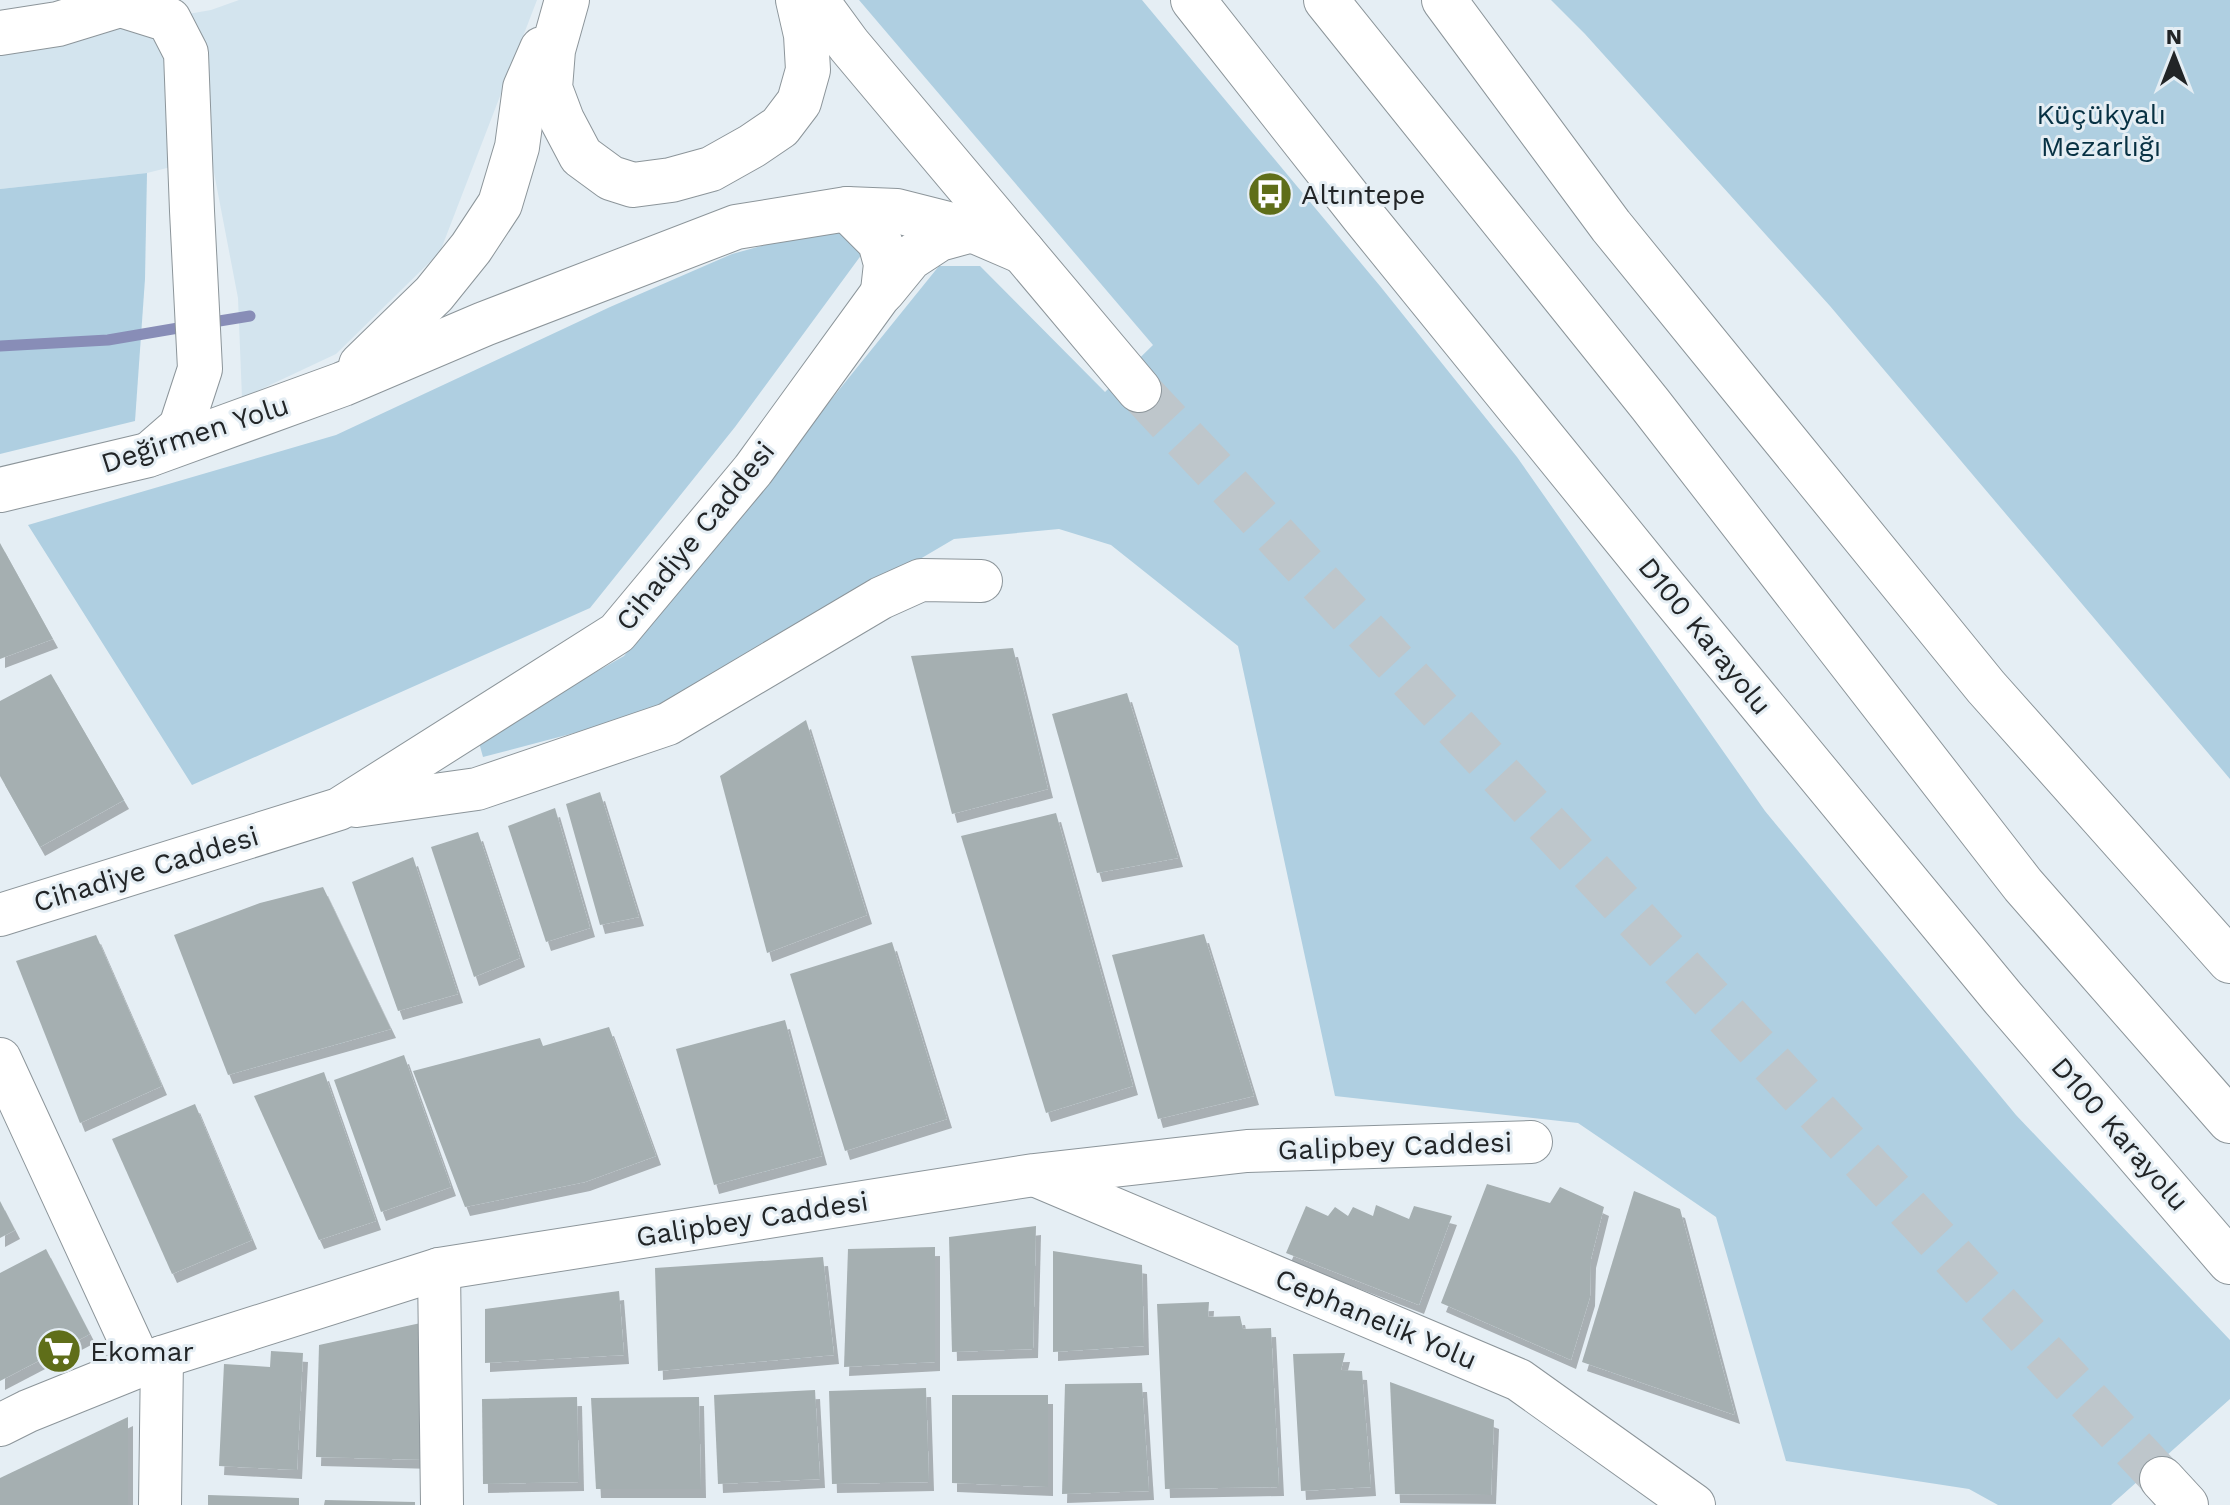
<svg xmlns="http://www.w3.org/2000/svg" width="2230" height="1505" viewBox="0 0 2230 1505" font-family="'Work Sans',sans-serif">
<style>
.built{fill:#d3e4ee}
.green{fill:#afcfe1}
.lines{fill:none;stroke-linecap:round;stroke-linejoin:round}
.stream{stroke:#888db7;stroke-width:11}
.building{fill:#a5afb1;filter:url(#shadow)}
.secondary-tunnel{stroke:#bec6cb;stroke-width:44;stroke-dasharray:44 22;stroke-linecap:butt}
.minor-casing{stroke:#8c959a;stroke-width:44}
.secondary-casing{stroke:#8c959a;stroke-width:46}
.trunk-casing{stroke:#8c959a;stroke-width:46}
.minor{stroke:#fff;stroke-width:42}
.secondary{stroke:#fff;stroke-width:44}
.trunk{stroke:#fff;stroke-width:44}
.labels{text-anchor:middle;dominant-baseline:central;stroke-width:6;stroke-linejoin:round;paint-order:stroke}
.park-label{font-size:28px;fill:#073143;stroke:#e5eef4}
.poi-label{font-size:28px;fill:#222527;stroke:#e5eef4;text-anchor:start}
.street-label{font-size:28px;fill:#222527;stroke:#e5eef4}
</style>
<defs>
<filter id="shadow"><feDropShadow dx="5" dy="9" stdDeviation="0" flood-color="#0004"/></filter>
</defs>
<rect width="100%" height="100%" fill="#e5eef4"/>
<!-- built -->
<polygon class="built" points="239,0 537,0 440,252 336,354 242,398 238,298 211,157 147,173 0,189 0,47 211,10"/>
<!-- green -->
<g class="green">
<polygon points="859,0 1142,0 1380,286 1517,457 1765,811 2016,1115 2230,1340 2230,1399 2111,1505 1998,1505 1969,1489 1786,1461 1716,1217 1578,1123 1335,1096 1238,646 1111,545 1059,529 954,539 665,709 483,757 478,739 624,656 939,266 980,266 1105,392 1153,345"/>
<polygon points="1551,0 2230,0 2230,779 1830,306 1585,34"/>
<polygon points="147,173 145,279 135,421 0,454 0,189"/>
<polygon points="835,226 862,254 735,427 590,608 192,785 28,525 336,435 610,307 732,254"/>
</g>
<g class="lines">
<!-- stream -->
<g class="stream">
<polyline points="207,323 250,316"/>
<polyline points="0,346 108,340 190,326"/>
</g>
</g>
<!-- building -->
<g class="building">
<polygon points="0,543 53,639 0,659"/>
<polygon points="1013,648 1048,789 952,814 911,656"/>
<polygon points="51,674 124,800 40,847 0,776 0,701"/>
<polygon points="1127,693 1178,858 1097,873 1052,714"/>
<polygon points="806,720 867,915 767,953 720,776"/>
<polygon points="600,792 639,917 600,925 566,804"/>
<polygon points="555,808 590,928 546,942 508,826"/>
<polygon points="1056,813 1133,1086 1046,1113 961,836"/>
<polygon points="478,832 520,958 474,977 431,847"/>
<polygon points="413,857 458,994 398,1011 352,882"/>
<polygon points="323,887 391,1029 228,1075 174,935 260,903"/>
<polygon points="1204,934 1254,1096 1158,1119 1112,955"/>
<polygon points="96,935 162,1086 80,1123 16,961"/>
<polygon points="892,942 947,1119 845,1151 790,974"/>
<polygon points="785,1020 822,1156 714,1185 676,1049"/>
<polygon points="609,1027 656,1156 585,1182 465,1207 413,1071 540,1038 543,1046"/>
<polygon points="404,1055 451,1187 381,1212 334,1080"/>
<polygon points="324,1072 376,1221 319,1240 254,1096"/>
<polygon points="195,1104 252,1240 172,1274 112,1139"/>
<polygon points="1487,1184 1550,1203 1560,1187 1604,1207 1591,1259 1590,1297 1571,1360 1441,1303"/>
<polygon points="1634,1191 1680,1209 1735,1415 1582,1362"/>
<polygon points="0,1201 15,1230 0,1238"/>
<polygon points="1376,1205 1409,1219 1414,1206 1452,1216 1419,1305 1286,1253 1306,1206 1328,1216 1335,1207 1348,1216 1353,1207 1373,1216"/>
<polygon points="1036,1226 1033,1349 952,1352 949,1237"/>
<polygon points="935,1247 935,1362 844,1367 848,1249"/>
<polygon points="46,1249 90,1334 0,1381 0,1273"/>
<polygon points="1053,1251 1142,1265 1144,1346 1053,1352"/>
<polygon points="823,1257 834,1355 658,1371 655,1268"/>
<polygon points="619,1291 624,1355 485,1363 485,1309"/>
<polygon points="1209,1302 1208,1317 1240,1316 1243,1329 1271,1328 1279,1487 1165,1489 1157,1304"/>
<polygon points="430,1321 429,1460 316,1457 319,1345"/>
<polygon points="271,1351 303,1353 297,1470 219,1466 224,1364 270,1367"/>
<polygon points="1345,1353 1341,1370 1362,1371 1371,1487 1301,1491 1293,1354"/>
<polygon points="1390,1382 1494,1420 1491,1495 1395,1494"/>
<polygon points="1142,1383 1149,1491 1062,1494 1065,1384"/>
<polygon points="926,1388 929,1482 832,1484 829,1391"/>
<polygon points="815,1390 820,1479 718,1484 714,1395"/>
<polygon points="952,1395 1048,1395 1048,1487 952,1483"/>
<polygon points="577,1397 579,1482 483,1484 482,1399"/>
<polygon points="699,1397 701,1489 596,1489 591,1398"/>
<polygon points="128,1417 128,1505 0,1505 0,1478"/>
<polygon points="208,1495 299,1498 299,1505 208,1505"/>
<polygon points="325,1500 415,1502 415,1505 324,1505"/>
</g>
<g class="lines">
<!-- secondary-tunnel -->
<polyline class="secondary-tunnel" points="1139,390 2162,1479"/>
<!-- minor casing -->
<g class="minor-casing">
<g id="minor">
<polyline points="356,806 477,789 668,724 881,598 921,580 981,581"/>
<polyline points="0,915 339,809 617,633 753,470 883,291"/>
<polyline points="0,1059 141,1365"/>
<polyline points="1039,1177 1519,1380 1694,1505"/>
<polyline points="439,1269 442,1505"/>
<polyline points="0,1425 28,1411 162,1357 439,1269 1034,1175 1247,1151 1531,1142"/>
<polyline points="160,1505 162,1357"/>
</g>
</g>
<!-- secondary casing -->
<g class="secondary-casing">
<g id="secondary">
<polyline points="567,0 553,50 550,88 562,120 581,156 611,178 633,185 671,180 711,169 752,146 780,127 799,102 808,70 806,35 798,0"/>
<polyline points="816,0 849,45 1139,390"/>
<polyline points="121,5 169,20 186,53 192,211 200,369 181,427 150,454"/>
<polyline points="0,33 58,24 136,0"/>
<polyline points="847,209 880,242 886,264 883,291 910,258 939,239 972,230"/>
<polyline points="361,365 434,294 471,248 500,204 517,147 525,88 542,49"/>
<polyline points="0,490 148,455 343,384 484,324 736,227 847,209 897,211 972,230 1023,252"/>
<polyline points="2162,1479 2186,1505"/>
</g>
</g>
<!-- trunk casing -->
<g class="trunk-casing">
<g id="trunk">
<polyline points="1193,0 1363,216 1665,588 2003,998 2230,1262"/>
<polyline points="1326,0 1650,404 2023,885 2230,1121"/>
<polyline points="1444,0 1611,226 1986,687 2230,961"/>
</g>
</g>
<!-- minor -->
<use href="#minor" class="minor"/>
<!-- secondary -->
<use href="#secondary" class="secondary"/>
<!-- trunk -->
<use href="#trunk" class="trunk"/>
</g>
<!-- icons -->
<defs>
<g id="bus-disc" transform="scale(2.3)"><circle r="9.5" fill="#5f6e19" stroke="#e5eef4"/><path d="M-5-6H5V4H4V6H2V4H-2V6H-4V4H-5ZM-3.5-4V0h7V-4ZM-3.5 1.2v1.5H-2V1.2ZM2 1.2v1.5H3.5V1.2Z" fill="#fff"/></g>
<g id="supermarket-disc" transform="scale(2.3)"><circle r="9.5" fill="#5f6e19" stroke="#e5eef4"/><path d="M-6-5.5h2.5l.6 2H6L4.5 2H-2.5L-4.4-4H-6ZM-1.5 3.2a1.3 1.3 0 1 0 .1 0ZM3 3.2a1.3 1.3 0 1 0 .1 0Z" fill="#fff"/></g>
</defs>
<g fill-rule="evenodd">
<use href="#bus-disc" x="1270" y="194"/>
<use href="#supermarket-disc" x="59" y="1351"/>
</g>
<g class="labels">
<!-- park labels -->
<g class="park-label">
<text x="2101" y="114">Küçükyalı<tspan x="2101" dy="32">Mezarlığı</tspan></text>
</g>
<!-- poi labels -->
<g class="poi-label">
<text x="1301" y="194">Altıntepe</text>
<text x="90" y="1351">Ekomar</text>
</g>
<!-- street labels -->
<g class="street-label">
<text transform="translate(195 434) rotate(-18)">Değirmen Yolu</text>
<text transform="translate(695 536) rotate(-51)">Cihadiye Caddesi</text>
<text transform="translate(1705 636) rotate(51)">D100 Karayolu</text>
<text transform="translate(146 869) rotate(-17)">Cihadiye Caddesi</text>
<text transform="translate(2120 1134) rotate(49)">D100 Karayolu</text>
<text transform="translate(1395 1146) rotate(-2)">Galipbey Caddesi</text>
<text transform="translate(752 1219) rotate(-9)">Galipbey Caddesi</text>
<text transform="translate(1376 1319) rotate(23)">Cephanelik Yolu</text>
</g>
</g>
<!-- north arrow -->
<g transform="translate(2174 56)" stroke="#e5eef4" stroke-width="6" paint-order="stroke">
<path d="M0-6L14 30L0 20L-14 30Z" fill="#222527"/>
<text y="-12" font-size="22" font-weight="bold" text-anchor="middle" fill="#222527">N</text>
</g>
</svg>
